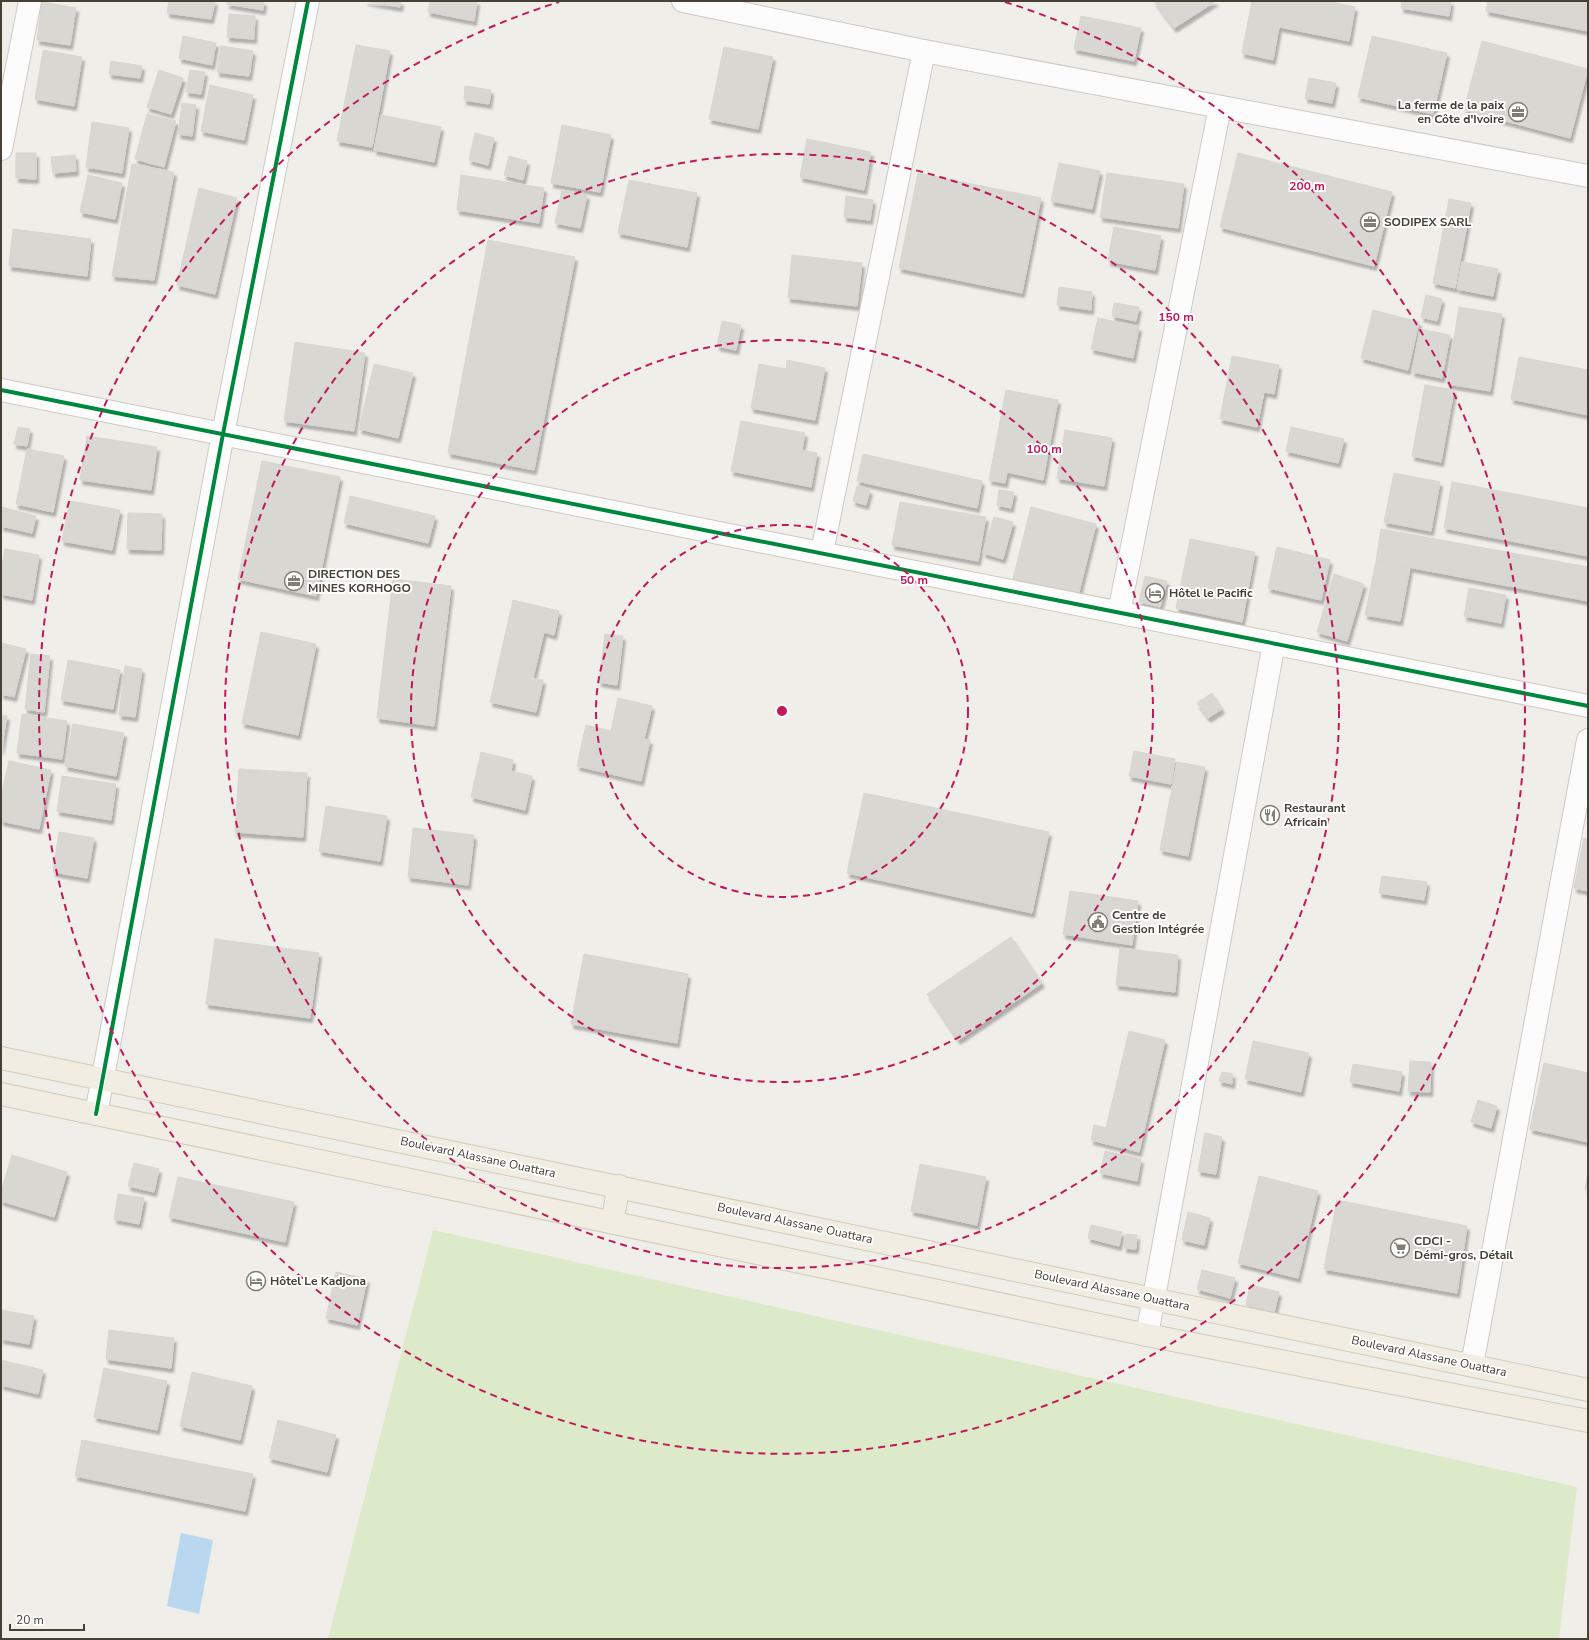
<svg xmlns="http://www.w3.org/2000/svg" width="1589" height="1640" viewBox="0 0 1589 1640" font-family="'Nunito Sans',sans-serif">
<style>
.green{fill:#dceac9}
.water{fill:#b9d7ee}
.building{fill:#d9d7d1;stroke:#d8d5cf;filter:url(#shadow)}
.lines{fill:none;stroke-linecap:round;stroke-linejoin:round}
.minor-casing{stroke:#cccac5;stroke-width:24}
.tertiary-casing{stroke:#cccac5;stroke-width:24}
.primary-casing{stroke:#d2cbb6;stroke-width:24}
.minor{stroke:#fdfcfc;stroke-width:22}
.tertiary{stroke:#fdfcfc;stroke-width:22}
.primary{stroke:#f1ede3;stroke-width:22}
.cycleway-casing{stroke:#fff;stroke-width:6}
.cycleway{stroke:#00873e;stroke-width:4}
.ring{fill:none;stroke:#c2185b;stroke-width:2;stroke-dasharray:7 5}
.labels{text-anchor:middle;dominant-baseline:central;stroke-width:4;stroke-linejoin:round;paint-order:stroke}
.poi-label{font-size:12px;font-weight:bold;fill:#464035;stroke:#fff;text-anchor:start}
.street-label{font-size:12px;fill:#464035;stroke:#fff}
.centre{fill:#c2185b;stroke:#fff;stroke-width:2}
.ring-label{font-size:12px;text-anchor:middle;font-weight:bold;fill:#c2185b;stroke:#fff;stroke-width:4;stroke-linejoin:round;paint-order:stroke}
</style>
<defs>
<filter id="shadow"><feDropShadow dx="2.5" dy="4.5" stdDeviation="1" flood-color="#0004"/></filter>
</defs>
<rect width="100%" height="100%" fill="#f0eee9"/>
<!-- green -->
<polygon class="green" points="433,1230 1577,1487 1559,1639 328,1639"/>
<!-- water -->
<polygon class="water" points="181,1533 213,1540 199,1614 167,1606"/>
<!-- building -->
<g class="building">
<polygon points="169,1 215,1 211,19 167,13"/>
<polygon points="228,1 264,1 263,10 227,4"/>
<polygon points="365,1 401,1 400,7"/>
<polygon points="430,1 477,1 474,21 428,12"/>
<polygon points="1154,1 1216,1 1174,28"/>
<polygon points="1252,1 1326,1 1355,7 1349,41 1279,27 1273,60 1242,53"/>
<polygon points="1402,1 1451,1 1449,16 1401,8"/>
<polygon points="1488,1 1588,1 1588,31 1486,11"/>
<polygon points="42,2 76,8 70,45 37,40"/>
<polygon points="229,14 255,16 254,39 227,37"/>
<polygon points="1081,16 1141,28 1134,61 1074,49"/>
<polygon points="183,36 216,43 212,65 179,58"/>
<polygon points="1372,36 1447,53 1433,114 1358,97"/>
<polygon points="1482,41 1588,69 1570,138 1464,110"/>
<polygon points="356,45 390,51 372,147 337,141"/>
<polygon points="221,46 253,51 249,76 217,72"/>
<polygon points="724,47 773,57 758,129 709,119"/>
<polygon points="43,50 82,57 74,106 35,99"/>
<polygon points="111,61 142,66 140,78 109,74"/>
<polygon points="159,70 183,78 171,114 147,107"/>
<polygon points="190,70 205,72 201,94 186,92"/>
<polygon points="1309,78 1336,83 1332,103 1305,98"/>
<polygon points="210,85 253,95 244,140 201,131"/>
<polygon points="465,86 491,90 489,104 464,100"/>
<polygon points="182,103 196,105 192,136 178,134"/>
<polygon points="147,114 176,121 164,167 135,159"/>
<polygon points="381,115 441,127 434,162 374,150"/>
<polygon points="92,122 129,128 122,173 86,167"/>
<polygon points="562,125 611,135 600,192 551,183"/>
<polygon points="475,133 494,138 488,165 469,160"/>
<polygon points="807,139 871,152 864,190 800,177"/>
<polygon points="16,153 36,153 36,179 16,178"/>
<polygon points="1238,153 1392,192 1374,266 1220,227"/>
<polygon points="75,155 76,171 53,173 51,157"/>
<polygon points="509,156 527,161 523,180 504,175"/>
<polygon points="1059,163 1100,171 1092,209 1051,201"/>
<polygon points="132,164 174,172 154,280 112,276"/>
<polygon points="918,173 1041,198 1022,293 899,268"/>
<polygon points="1107,173 1184,184 1178,228 1100,217"/>
<polygon points="88,175 122,183 115,219 80,212"/>
<polygon points="461,175 544,188 539,223 457,210"/>
<polygon points="629,180 697,193 687,247 618,233"/>
<polygon points="199,188 237,198 215,294 177,285"/>
<polygon points="562,190 587,195 580,228 555,223"/>
<polygon points="846,196 873,200 870,220 844,217"/>
<polygon points="1449,199 1471,203 1455,288 1433,283"/>
<polygon points="1114,227 1161,236 1155,270 1108,261"/>
<polygon points="13,229 91,239 87,276 9,266"/>
<polygon points="488,240 575,257 534,470 448,453"/>
<polygon points="792,255 862,263 857,306 788,298"/>
<polygon points="1462,262 1498,269 1493,296 1457,289"/>
<polygon points="1059,287 1092,292 1091,310 1057,305"/>
<polygon points="1426,295 1442,299 1437,321 1421,317"/>
<polygon points="1114,303 1139,307 1136,321 1112,316"/>
<polygon points="1459,307 1502,314 1490,391 1447,384"/>
<polygon points="1373,310 1419,322 1408,370 1361,358"/>
<polygon points="1098,318 1139,327 1133,358 1091,349"/>
<polygon points="722,321 741,325 736,350 717,346"/>
<polygon points="1420,329 1450,335 1442,378 1412,372"/>
<polygon points="295,342 365,353 354,431 284,421"/>
<polygon points="1232,356 1279,365 1274,394 1264,392 1257,427 1220,419"/>
<polygon points="1519,357 1588,370 1588,415 1511,399"/>
<polygon points="787,360 825,368 815,420 751,408 759,364 786,369"/>
<polygon points="374,364 413,373 398,438 359,429"/>
<polygon points="1425,385 1454,390 1441,462 1412,456"/>
<polygon points="1006,390 1058,400 1043,480 1007,472 1005,483 989,480"/>
<polygon points="741,421 805,433 802,450 817,453 811,487 731,471"/>
<polygon points="18,427 30,429 27,446 14,444"/>
<polygon points="1291,427 1344,439 1338,463 1286,451"/>
<polygon points="1065,430 1112,438 1104,486 1057,478"/>
<polygon points="87,436 157,447 151,490 80,480"/>
<polygon points="27,449 64,456 53,512 16,504"/>
<polygon points="863,454 982,481 977,508 857,481"/>
<polygon points="262,461 340,477 316,596 238,579"/>
<polygon points="1394,473 1440,482 1431,531 1384,522"/>
<polygon points="1452,482 1588,508 1588,556 1444,528"/>
<polygon points="857,486 870,490 866,505 853,501"/>
<polygon points="999,490 1014,492 1011,508 997,505"/>
<polygon points="350,496 435,516 428,543 344,523"/>
<polygon points="70,501 120,510 112,550 62,541"/>
<polygon points="900,502 986,517 978,561 892,545"/>
<polygon points="1,507 36,516 32,533 1,526"/>
<polygon points="1031,507 1096,524 1078,596 1013,579"/>
<polygon points="128,513 162,514 161,550 127,549"/>
<polygon points="994,517 1013,522 1003,559 983,553"/>
<polygon points="1381,529 1588,567 1588,601 1376,561"/>
<polygon points="1190,539 1255,552 1242,622 1176,608"/>
<polygon points="1277,547 1330,560 1321,600 1268,588"/>
<polygon points="5,549 39,555 32,600 1,594 1,572"/>
<polygon points="1376,561 1410,568 1400,621 1365,615"/>
<polygon points="1334,574 1364,584 1347,641 1317,632"/>
<polygon points="1145,576 1167,581 1160,607 1139,602"/>
<polygon points="393,579 451,586 434,726 377,718"/>
<polygon points="1469,588 1506,595 1501,623 1464,616"/>
<polygon points="513,600 559,611 554,635 544,632 533,678 543,680 536,712 490,702"/>
<polygon points="261,632 316,644 298,735 242,723"/>
<polygon points="605,634 623,636 617,685 599,682"/>
<polygon points="1,643 26,649 14,697 1,694"/>
<polygon points="31,654 50,656 44,712 25,709"/>
<polygon points="68,660 120,670 113,709 61,700"/>
<polygon points="125,666 142,669 135,717 119,715"/>
<polygon points="1212,693 1222,709 1208,718 1197,703"/>
<polygon points="618,698 652,706 644,739 650,740 641,781 577,766 586,725 611,731"/>
<polygon points="22,714 67,721 62,759 17,753"/>
<polygon points="1,715 7,716 1,750"/>
<polygon points="73,724 124,733 116,776 65,766"/>
<polygon points="1134,751 1175,759 1171,784 1129,776"/>
<polygon points="481,752 513,760 511,771 532,776 525,810 471,797"/>
<polygon points="9,761 51,770 39,829 1,821 1,797"/>
<polygon points="1177,762 1205,767 1188,856 1160,850"/>
<polygon points="239,769 307,773 303,837 235,832"/>
<polygon points="62,776 116,784 111,820 57,811"/>
<polygon points="864,793 1049,832 1032,913 847,873"/>
<polygon points="326,806 387,816 380,861 319,851"/>
<polygon points="413,828 474,835 468,885 408,877"/>
<polygon points="59,832 94,838 87,878 53,872"/>
<polygon points="1584,838 1588,839 1588,891 1574,888"/>
<polygon points="1382,876 1427,882 1424,900 1379,893"/>
<polygon points="1070,891 1138,901 1132,945 1063,934"/>
<polygon points="1011,937 1042,983 958,1040 927,994"/>
<polygon points="215,939 319,953 310,1018 206,1004"/>
<polygon points="1120,948 1178,955 1175,992 1116,985"/>
<polygon points="584,954 688,974 677,1043 571,1024"/>
<polygon points="1129,1031 1165,1040 1139,1152 1091,1140 1094,1125 1106,1128"/>
<polygon points="1253,1041 1309,1053 1301,1092 1245,1079"/>
<polygon points="1410,1061 1431,1062 1430,1092 1408,1091"/>
<polygon points="1544,1063 1588,1073 1588,1142 1530,1129"/>
<polygon points="1353,1064 1402,1072 1399,1091 1350,1082"/>
<polygon points="1222,1072 1233,1074 1232,1084 1219,1081"/>
<polygon points="1478,1100 1497,1106 1491,1128 1471,1122"/>
<polygon points="1205,1133 1222,1137 1216,1174 1198,1171"/>
<polygon points="1105,1151 1141,1159 1137,1181 1100,1173"/>
<polygon points="12,1155 67,1172 54,1217 1,1201 1,1192"/>
<polygon points="134,1163 159,1169 154,1192 128,1186"/>
<polygon points="920,1164 986,1177 977,1225 911,1211"/>
<polygon points="1588,1173 1588,1190 1585,1189"/>
<polygon points="1259,1176 1318,1191 1298,1278 1238,1263"/>
<polygon points="178,1177 294,1202 285,1242 169,1217"/>
<polygon points="118,1194 144,1198 139,1224 114,1219"/>
<polygon points="1337,1200 1467,1226 1457,1293 1324,1269"/>
<polygon points="1188,1212 1210,1218 1204,1245 1182,1240"/>
<polygon points="1091,1225 1122,1232 1119,1246 1088,1238"/>
<polygon points="1126,1234 1137,1235 1136,1249 1124,1248"/>
<polygon points="1202,1270 1235,1278 1230,1298 1197,1289"/>
<polygon points="336,1272 367,1279 357,1325 326,1318"/>
<polygon points="1250,1285 1279,1292 1274,1313 1246,1305"/>
<polygon points="1,1310 34,1316 29,1344 1,1339"/>
<polygon points="109,1330 174,1338 171,1368 106,1359"/>
<polygon points="1,1360 43,1370 38,1394 1,1385"/>
<polygon points="104,1368 167,1381 157,1430 94,1417"/>
<polygon points="192,1372 252,1386 240,1440 180,1426"/>
<polygon points="278,1420 336,1435 327,1472 269,1458"/>
<polygon points="82,1440 253,1474 245,1511 75,1476"/>
</g>
<g class="lines">
<!-- minor casing -->
<g class="minor-casing">
<g id="minor">
<polyline points="683,1 924,51 1588,176"/>
<polyline points="1,149 30,1"/>
<polyline points="1,390 1588,706"/>
<polyline points="822,552 924,51"/>
<polyline points="1119,612 1220,107"/>
<polyline points="1147,1335 1274,643"/>
<polyline points="1472,1365 1588,740"/>
</g>
</g>
<!-- tertiary casing -->
<g class="tertiary-casing">
<polyline id="tertiary" points="96,1114 223,434 308,1"/>
</g>
<!-- primary casing -->
<g class="primary-casing">
<g id="primary">
<polyline points="1,1058 1588,1390"/>
<polyline points="1,1094 1147,1335 1588,1421"/>
<polyline points="612,1222 619,1186"/>
</g>
</g>
<!-- minor -->
<use href="#minor" class="minor"/>
<!-- tertiary -->
<use href="#tertiary" class="tertiary"/>
<!-- primary -->
<use href="#primary" class="primary"/>
<!-- cycleway casing -->
<g class="cycleway-casing">
<g id="cycleway">
<polyline points="1,390 1588,706"/>
<polyline points="96,1114 223,434 308,1"/>
</g>
</g>
<!-- cycleway -->
<use href="#cycleway" class="cycleway"/>
</g>
<!-- distance rings -->
<g class="ring">
<circle cx="782" cy="711" r="186"/>
<circle cx="782" cy="711" r="371"/>
<circle cx="782" cy="711" r="557"/>
<path d="M1005 2A743 743 0 1 1 559 2"/>
</g>
<!-- icons -->
<defs>
<g id="office-ring" transform="scale(1)"><circle r="9.5" fill="#fff" stroke="#827d74" stroke-width="1.5"/><path d="M-6-3h4V-5.5h4V-3h4V5H-6ZM-1-4.5V-3h2v-1.5ZM-6 0V1H6V0Z" fill="#827d74"/></g>
<g id="hotel-ring" transform="scale(1)"><circle r="9.5" fill="#fff" stroke="#827d74" stroke-width="1.5"/><path d="M-6-4.5h1.5V1H6V5H4.5V3h-9V5H-6ZM-4 0a1.8 1.8 0 1 1 3.6 0ZM.5 0V-2.5h3Q6-2.5 6 0Z" fill="#827d74"/></g>
<g id="restaurant-ring" transform="scale(1)"><circle r="9.5" fill="#fff" stroke="#827d74" stroke-width="1.5"/><path d="M-5-6h1v4h1v-4h1v4h1v-4h1v5L-1.5 .5V6h-2V.5L-5-1ZM5-6V6H3V1.5H1.5Q1.5-4 5-6Z" fill="#827d74"/></g>
<g id="civic-ring" transform="scale(1)"><circle r="9.5" fill="#fff" stroke="#827d74" stroke-width="1.5"/><path d="M-.6-6.5H3V-4.5H.6V-3L4-1V1h2V6H-6V1h2V-1L-.6-3ZM-1.2 2.5V6h2.4V2.5Z" fill="#827d74"/></g>
<g id="supermarket-ring" transform="scale(1)"><circle r="9.5" fill="#fff" stroke="#827d74" stroke-width="1.5"/><path d="M-6-5.5h2.5l.6 2H6L4.5 2H-2.5L-4.4-4H-6ZM-1.5 3.2a1.3 1.3 0 1 0 .1 0ZM3 3.2a1.3 1.3 0 1 0 .1 0Z" fill="#827d74"/></g>
</defs>
<g fill-rule="evenodd">
<use href="#office-ring" x="1518" y="112"/>
<use href="#office-ring" x="1370" y="222"/>
<use href="#office-ring" x="294" y="581"/>
<use href="#hotel-ring" x="1155" y="593"/>
<use href="#restaurant-ring" x="1270" y="815"/>
<use href="#civic-ring" x="1098" y="922"/>
<use href="#supermarket-ring" x="1400" y="1248"/>
<use href="#hotel-ring" x="256" y="1281"/>
</g>
<g class="labels">
<!-- poi labels -->
<g class="poi-label">
<text x="1504" y="105" text-anchor="end">La ferme de la paix<tspan x="1504" dy="14">en Côte d'Ivoire</tspan></text>
<text x="1384" y="222">SODIPEX SARL</text>
<text x="308" y="574">DIRECTION DES<tspan x="308" dy="14">MINES KORHOGO</tspan></text>
<text x="1169" y="593">Hôtel le Pacific</text>
<text x="1284" y="808">Restaurant<tspan x="1284" dy="14">Africain</tspan></text>
<text x="1112" y="915">Centre de<tspan x="1112" dy="14">Gestion Intégrée</tspan></text>
<text x="1414" y="1241">CDCI -<tspan x="1414" dy="14">Démi-gros, Détail</tspan></text>
<text x="270" y="1281">Hôtel Le Kadjona</text>
</g>
<!-- street labels -->
<g class="street-label">
<text transform="translate(478 1157) rotate(12)">Boulevard Alassane Ouattara</text>
<text transform="translate(795 1223) rotate(12)">Boulevard Alassane Ouattara</text>
<text transform="translate(1112 1290) rotate(12)">Boulevard Alassane Ouattara</text>
<text transform="translate(1429 1356) rotate(12)">Boulevard Alassane Ouattara</text>
</g>
</g>
<circle cx="782" cy="711" r="6" class="centre"/>
<g class="ring-label">
<text x="1307" y="190">200 m</text>
<text x="1176" y="321">150 m</text>
<text x="1044" y="453">100 m</text>
<text x="914" y="584">50 m</text>
</g>
<!-- border -->
<rect width="1589" height="1640" fill="none" stroke="#464035" stroke-width="4"/>
<!-- scale -->
<path d="M10 1624v6h74v-6" fill="none" stroke="#464035" stroke-width="2"/>
<text x="16" y="1624" font-size="12" fill="#464035" stroke="#ffffff" stroke-width="3" paint-order="stroke">20 m</text>
</svg>
